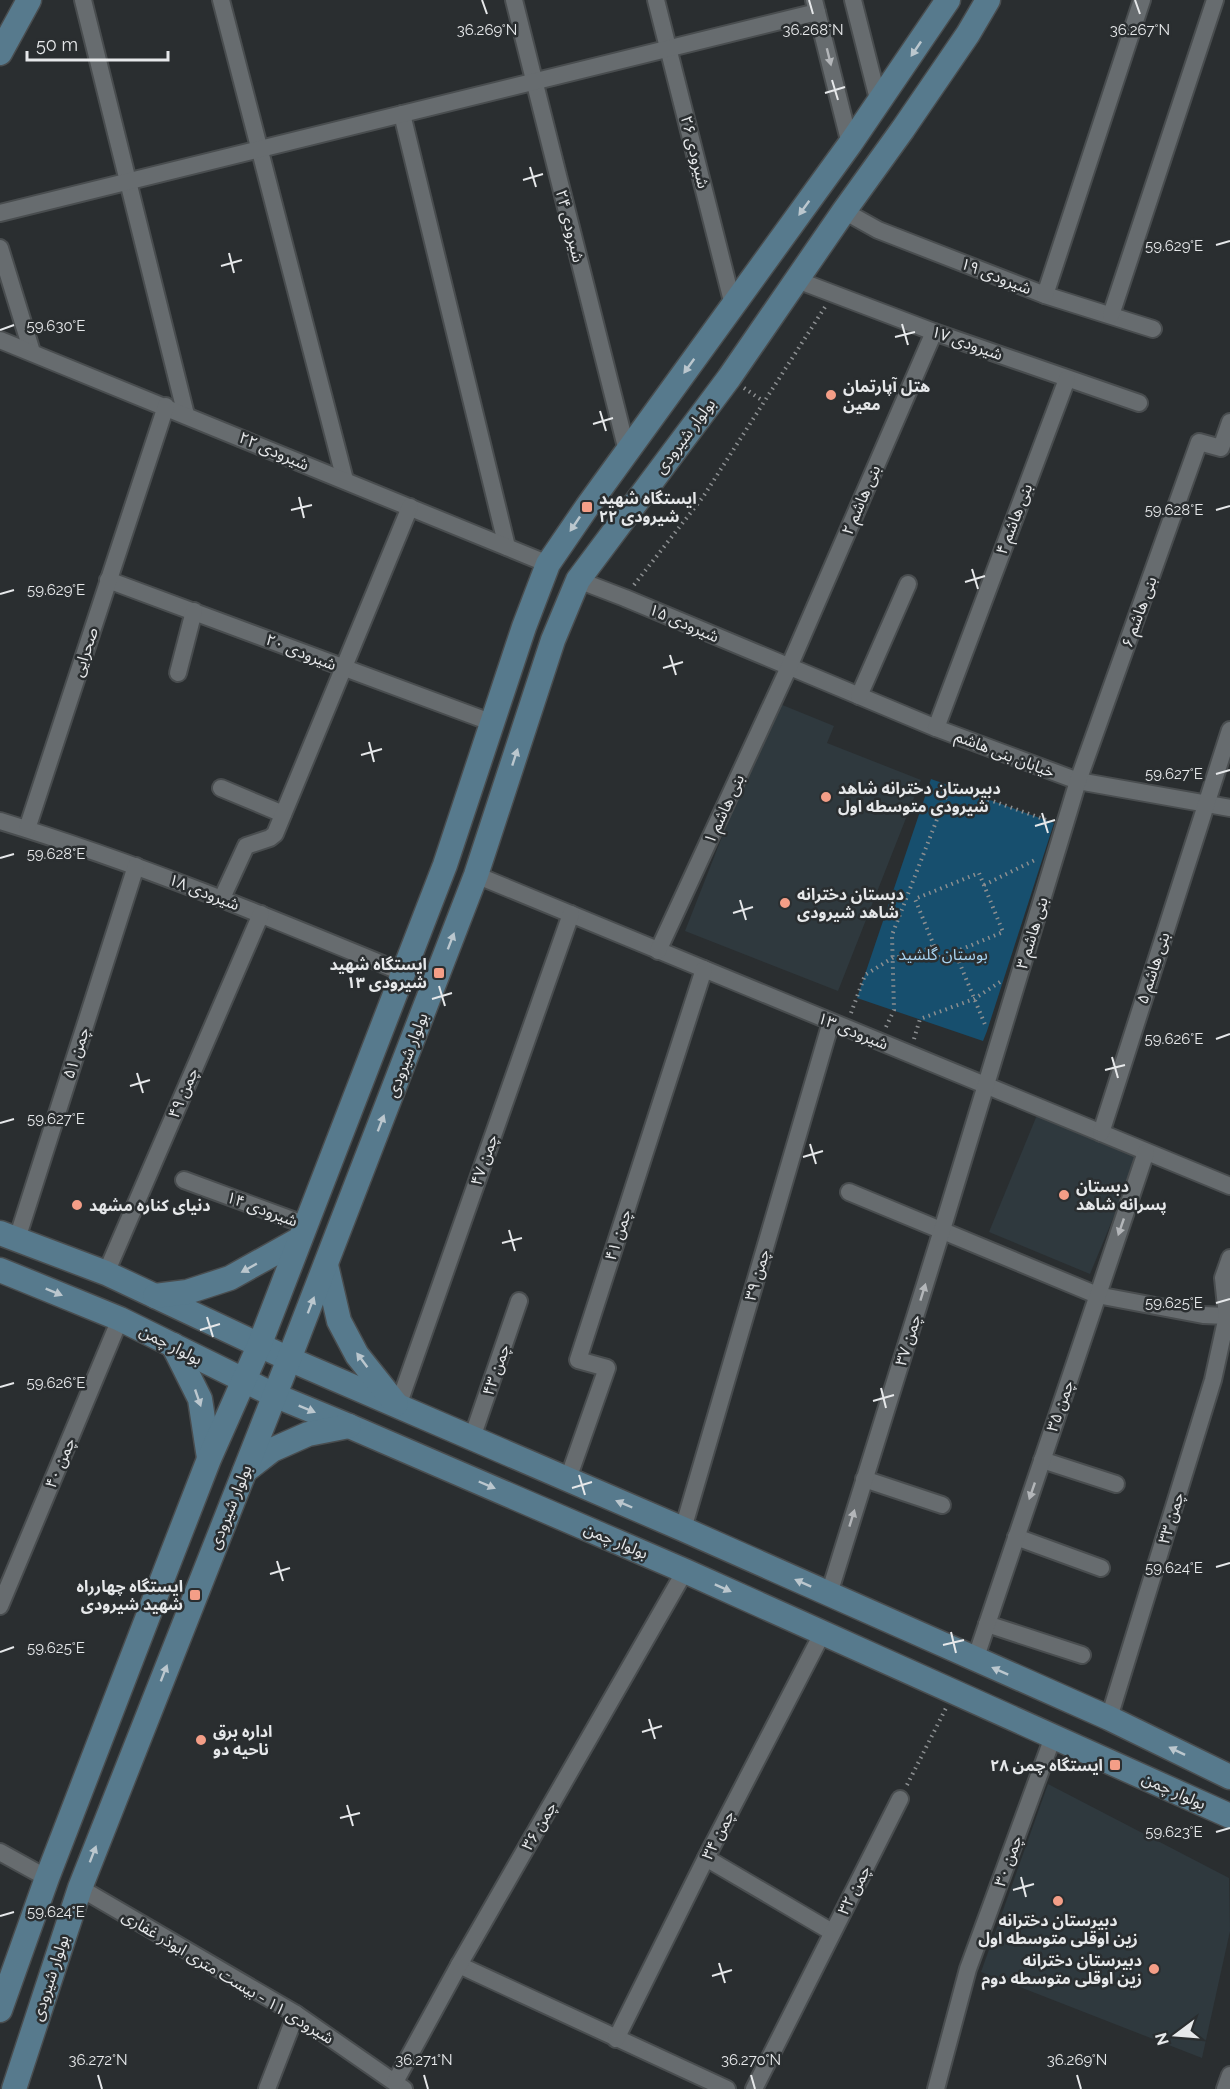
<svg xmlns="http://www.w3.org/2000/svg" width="1230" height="2089" viewBox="0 0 1230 2089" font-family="Raleway,'Noto Sans Arabic',sans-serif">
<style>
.built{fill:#2f393e}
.green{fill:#174f6e}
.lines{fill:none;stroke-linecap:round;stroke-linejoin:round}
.street-casing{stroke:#494d4f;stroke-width:20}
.secondary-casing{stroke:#494d4f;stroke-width:27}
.path{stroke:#8c8f91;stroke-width:4;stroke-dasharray:1.5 4.5;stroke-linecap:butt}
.street{stroke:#676c6f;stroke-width:16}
.secondary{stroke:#577a8d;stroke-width:24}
.oneway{fill:#bbc7ce}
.oneway2{fill:#b3b6b9}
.ticks{fill:none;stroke:#e6e8ea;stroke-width:2}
.poi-dot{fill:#f49e87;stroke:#2a2e30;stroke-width:2}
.labels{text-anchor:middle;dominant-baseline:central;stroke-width:5;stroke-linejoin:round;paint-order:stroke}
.street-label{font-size:16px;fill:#e6e8ea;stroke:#2a2e30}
.poi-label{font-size:16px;font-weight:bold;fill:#e6e8ea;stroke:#2a2e30;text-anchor:start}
.park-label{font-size:16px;fill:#a7d2ef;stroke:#2a2e30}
.ticks-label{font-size:15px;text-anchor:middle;fill:#e6e8ea;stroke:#2a2e30;stroke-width:5;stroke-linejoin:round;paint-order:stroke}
</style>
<rect width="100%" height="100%" fill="#2a2e30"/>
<!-- built -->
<g class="built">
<polygon points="775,702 834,726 827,743 921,780 838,991 685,931"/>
<polygon points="1037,1115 1138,1158 1090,1274 989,1232"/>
<polygon points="1048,1784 1229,1878 1230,1931 1202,2058 981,1972"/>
</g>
<!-- green -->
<polygon class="green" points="931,779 1054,823 987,1031 983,1041 857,998"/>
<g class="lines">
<!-- street casing -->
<g class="street-casing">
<g id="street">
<polyline points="83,0 186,415"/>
<polyline points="221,0 345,480"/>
<polyline points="514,0 627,451"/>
<polyline points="656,0 733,305"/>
<polyline points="814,0 850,144"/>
<polyline points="853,0 879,103"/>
<polyline points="402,114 507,547"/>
<polyline points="844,211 878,230 1045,295 1153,329"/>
<polyline points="0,213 817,12"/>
<polyline points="0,248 32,352"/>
<polyline points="797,280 934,332 1139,403"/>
<polyline points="1045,295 1142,0"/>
<polyline points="1111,315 1215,0"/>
<polyline points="0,340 548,564"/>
<polyline points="108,580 493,723"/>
<polyline points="578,580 625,598 936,728 1078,781 1230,808"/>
<polyline points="178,673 194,611"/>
<polyline points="859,696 908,584"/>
<polyline points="936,728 1067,379"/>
<polyline points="221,788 283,814"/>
<path d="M0,821C138,863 271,918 404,973"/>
<polyline points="27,829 166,406"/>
<polyline points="476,875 1230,1186"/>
<polyline points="222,898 246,846 270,838 275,834 410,507"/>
<polyline points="658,951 789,667 934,332"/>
<polyline points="1101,1133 1230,730"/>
<polyline points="184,1180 306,1225"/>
<polyline points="849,1192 1097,1295 1203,1315 1227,1316"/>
<polyline points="17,1239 136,866"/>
<polyline points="106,1273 261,914"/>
<polyline points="398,1406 571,914"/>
<polyline points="472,1438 519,1301"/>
<polyline points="1042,1460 1116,1484"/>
<polyline points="568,1479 607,1368 578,1360 704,969"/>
<polyline points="864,1479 942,1505"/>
<polyline points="683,1529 831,1022"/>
<polyline points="1016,1537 1101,1568"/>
<polyline points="829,1594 942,1230 1078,781 1199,442 1221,448 1230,422"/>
<polyline points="0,1606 120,1319"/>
<polyline points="987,1624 1082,1655"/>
<polyline points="975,1660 1146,1152"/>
<polyline points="1109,1718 1213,1380 1227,1316 1223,1278 1230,1258"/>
<polyline points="0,1852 47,1878"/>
<polyline points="706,1858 832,1932"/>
<polyline points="80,1888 296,2014 404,2089"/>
<polyline points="459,1965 727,2089"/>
<polyline points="616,2039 706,1858 823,1632"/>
<polyline points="395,2082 459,1965 685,1571"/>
<polyline points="267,2089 296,2014"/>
<polyline points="754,2089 900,1799"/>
<polyline points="936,2089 968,1969 1053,1737"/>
<polyline points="1225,2089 1230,2075"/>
</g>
</g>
<!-- secondary casing -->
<g class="secondary-casing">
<g id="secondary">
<polyline points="0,53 29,0"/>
<polyline points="0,1233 106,1273 289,1359 683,1529 1109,1718 1230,1777"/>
<polyline points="326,1265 339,1321 357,1355 396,1404"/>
<polyline points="0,1270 120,1319 274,1395 349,1426 685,1571 1230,1816"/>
<polyline points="155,1296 187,1292 230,1278 300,1239"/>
<polyline points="173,1345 200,1399 209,1458"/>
<polyline points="245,1471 272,1450 308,1434 349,1426"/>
<polyline points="0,2010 47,1878 167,1567 209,1459 259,1346 445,865 524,627 548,564 587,507 850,144 948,0"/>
<polyline points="14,2089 80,1888 289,1359 476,875 553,640 578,580 729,378 844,211 903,129 968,34 988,0"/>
</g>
</g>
<!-- path -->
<g class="path">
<polyline points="744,388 763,401"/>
<polyline points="634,585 703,497 825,307"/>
<polyline points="984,885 1037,859"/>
<polyline points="955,952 1003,932 979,873 915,899 939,958 955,952 986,1027"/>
<polyline points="851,1013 865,975 894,957 913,957 934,945"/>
<polyline points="886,1027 894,1010 892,935 950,786 1049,821"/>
<polyline points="914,1039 920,1019 974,999 1000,982"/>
<polyline points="907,1785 946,1708"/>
</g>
<!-- street -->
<use href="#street" class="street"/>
<!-- secondary -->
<use href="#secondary" class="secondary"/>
</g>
<!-- one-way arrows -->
<defs><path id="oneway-solid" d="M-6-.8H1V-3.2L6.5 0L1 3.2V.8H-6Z" transform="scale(1.5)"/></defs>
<g class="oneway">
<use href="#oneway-solid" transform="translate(916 49) rotate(124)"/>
<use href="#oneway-solid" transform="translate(804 208) rotate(126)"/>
<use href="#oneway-solid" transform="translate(689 366) rotate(126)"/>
<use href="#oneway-solid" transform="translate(575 524) rotate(124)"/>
<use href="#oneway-solid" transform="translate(515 757) rotate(-72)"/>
<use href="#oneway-solid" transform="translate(451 941) rotate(-69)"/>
<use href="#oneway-solid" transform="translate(381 1123) rotate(-69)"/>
<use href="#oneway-solid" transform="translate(249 1268) rotate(151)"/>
<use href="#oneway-solid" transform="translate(54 1292) rotate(22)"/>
<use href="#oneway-solid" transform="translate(311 1305) rotate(-69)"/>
<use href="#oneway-solid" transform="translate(362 1360) rotate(-127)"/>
<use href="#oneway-solid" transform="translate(198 1398) rotate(71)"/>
<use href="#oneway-solid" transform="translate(307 1409) rotate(22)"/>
<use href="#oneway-solid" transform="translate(487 1485) rotate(23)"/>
<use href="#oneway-solid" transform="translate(624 1504) rotate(-157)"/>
<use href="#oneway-solid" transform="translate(803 1583) rotate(-156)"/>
<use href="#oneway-solid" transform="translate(723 1588) rotate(24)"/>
<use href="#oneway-solid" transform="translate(1000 1671) rotate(-156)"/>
<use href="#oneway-solid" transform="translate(164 1673) rotate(-69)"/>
<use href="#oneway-solid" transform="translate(1177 1751) rotate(-154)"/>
<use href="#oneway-solid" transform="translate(93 1854) rotate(-69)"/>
</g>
<g class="oneway2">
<use href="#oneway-solid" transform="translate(829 57) rotate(76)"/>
<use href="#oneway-solid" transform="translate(1121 1227) rotate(109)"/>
<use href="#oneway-solid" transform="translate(923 1292) rotate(-73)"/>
<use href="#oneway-solid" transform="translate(1032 1491) rotate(109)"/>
<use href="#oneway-solid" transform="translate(852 1518) rotate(-73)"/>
</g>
<!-- ticks -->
<path class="ticks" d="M482,0L487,14M809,0L813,14M1135,0L1140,14M832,80L838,100M825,93L845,87M530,167L536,187M523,180L543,174M1216,245L1230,241M229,253L234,273M221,266L242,260M902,324L908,345M0,330L14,325M895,337L915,332M600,411L606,431M593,424L613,418M299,497L304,518M291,510L312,505M1216,510L1230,506M972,569L978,589M965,582L985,576M0,594L14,590M670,655L676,675M663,668L683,662M369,742L374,762M361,755L382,749M1216,774L1230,770M1042,813L1048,833M1035,826L1055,820M0,858L14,854M740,900L746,920M733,913L753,907M439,986L445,1006M432,999L452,993M1216,1039L1230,1034M1112,1057L1118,1078M1105,1070L1125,1065M137,1073L143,1093M130,1086L150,1080M0,1123L14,1119M810,1144L816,1164M803,1157L823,1151M509,1230L515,1251M502,1243L522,1238M1216,1303L1230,1299M207,1317L213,1337M200,1330L220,1324M0,1387L14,1383M881,1388L886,1408M873,1401L894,1395M579,1475L585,1495M572,1488L592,1482M277,1561L283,1581M1216,1567L1230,1563M270,1574L290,1568M951,1632L956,1653M943,1645L964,1640M0,1652L14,1647M649,1719L655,1739M642,1732L662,1726M347,1805L353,1826M340,1818L360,1813M1216,1832L1230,1828M1021,1877L1026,1897M1013,1890L1034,1884M0,1916L14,1912M719,1963L725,1983M712,1976L732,1970M98,2075L102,2089M424,2075L428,2089M751,2075L755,2089M1077,2075L1081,2089"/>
<!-- markers -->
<g class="poi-dot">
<circle cx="831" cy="395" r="6"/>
<rect x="581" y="501" width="12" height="12" rx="3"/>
<circle cx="826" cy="797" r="6"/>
<circle cx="785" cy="903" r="6"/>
<rect x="433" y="967" width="12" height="12" rx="3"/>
<circle cx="1064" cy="1195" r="6"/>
<circle cx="77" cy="1205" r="6"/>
<rect x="189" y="1589" width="12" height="12" rx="3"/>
<circle cx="201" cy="1740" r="6"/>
<rect x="1109" y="1759" width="12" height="12" rx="3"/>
<circle cx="1058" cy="1901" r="6"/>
<circle cx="1154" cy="1969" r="6"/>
</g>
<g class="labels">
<!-- street labels -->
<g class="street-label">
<text transform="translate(695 152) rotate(76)">شیرودی ۲۶</text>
<text transform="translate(570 226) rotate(76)">شیرودی ۲۴</text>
<text transform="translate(996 276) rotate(21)">شیرودی ۱۹</text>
<text transform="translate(967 343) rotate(19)">شیرودی ۱۷</text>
<text transform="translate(685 436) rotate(-53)">بولوار شیرودی</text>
<text transform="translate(274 451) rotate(23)">شیرودی ۲۲</text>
<text transform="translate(861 500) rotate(-67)">بنی هاشم ۲</text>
<text transform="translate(1014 519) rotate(-69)">بنی هاشم ۴</text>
<text transform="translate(1139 612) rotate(-70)">بنی هاشم ۶</text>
<text transform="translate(684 623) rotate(23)">شیرودی ۱۵</text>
<text transform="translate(85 652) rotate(-72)">صحرایی</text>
<text transform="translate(301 652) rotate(21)">شیرودی ۲۰</text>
<text transform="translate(1005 754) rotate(21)">خیابان بنی هاشم</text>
<text transform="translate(724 809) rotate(-65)">بنی هاشم ۱</text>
<text transform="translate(204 892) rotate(21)">شیرودی ۱۸</text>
<text transform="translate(1032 933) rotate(-73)">بنی هاشم ۳</text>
<text transform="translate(1153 968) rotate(-72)">بنی هاشم ۵</text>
<text transform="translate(853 1031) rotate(22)">شیرودی ۱۳</text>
<text transform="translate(76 1053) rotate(-72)">چمن ۵۱</text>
<text transform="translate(407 1055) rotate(-69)">بولوار شیرودی</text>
<text transform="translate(183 1093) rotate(-67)">چمن ۴۹</text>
<text transform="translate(484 1160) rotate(-71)">چمن ۴۷</text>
<text transform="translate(262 1209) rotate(20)">شیرودی ۱۴</text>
<text transform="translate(618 1235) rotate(-72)">چمن ۴۱</text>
<text transform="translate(757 1275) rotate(-74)">چمن ۳۹</text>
<text transform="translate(908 1340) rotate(-73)">چمن ۳۷</text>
<text transform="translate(171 1345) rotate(27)">بولوار چمن</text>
<text transform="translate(496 1370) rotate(-71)">چمن ۴۳</text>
<text transform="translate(1060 1406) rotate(-71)">چمن ۳۵</text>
<text transform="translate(60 1463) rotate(-67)">چمن ۴۰</text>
<text transform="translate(230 1507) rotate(-68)">بولوار شیرودی</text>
<text transform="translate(1171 1518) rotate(-73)">چمن ۳۳</text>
<text transform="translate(616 1541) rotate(23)">بولوار چمن</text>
<text transform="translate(1174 1791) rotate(24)">بولوار چمن</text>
<text transform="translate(539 1826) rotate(-60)">چمن ۳۶</text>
<text transform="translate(718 1835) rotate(-63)">چمن ۳۴</text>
<text transform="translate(1008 1861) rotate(-70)">چمن ۳۰</text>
<text transform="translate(854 1890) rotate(-63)">چمن ۳۲</text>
<text transform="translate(228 1977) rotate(31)">شیرودی ۱۱ - بیست متری ابوذر غفاری</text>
<text transform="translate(50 1978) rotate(-72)">بولوار شیرودی</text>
</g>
<!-- poi labels -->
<g class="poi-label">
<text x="843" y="386">هتل آپارتمان<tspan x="843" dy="18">معین</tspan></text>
<text x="599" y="498">ایستگاه شهید<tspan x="599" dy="18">شیرودی ۲۲</tspan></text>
<text x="838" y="788">دبیرستان دخترانه شاهد<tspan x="838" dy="18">شیرودی متوسطه اول</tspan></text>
<text x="797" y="894">دبستان دخترانه<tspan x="797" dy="18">شاهد شیرودی</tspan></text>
<text x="427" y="964" text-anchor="end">ایستگاه شهید<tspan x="427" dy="18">شیرودی ۱۳</tspan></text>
<text x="1076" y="1186">دبستان<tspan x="1076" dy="18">پسرانه شاهد</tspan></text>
<text x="89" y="1205">دنیای کناره مشهد</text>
<text x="183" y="1586" text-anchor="end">ایستگاه چهارراه<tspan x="183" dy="18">شهید شیرودی</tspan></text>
<text x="213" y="1731">اداره برق<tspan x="213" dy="18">ناحیه دو</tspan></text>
<text x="1103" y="1765" text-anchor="end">ایستگاه چمن ۲۸</text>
<text x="1058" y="1920" text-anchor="middle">دبیرستان دخترانه<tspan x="1058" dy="18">زین اوقلی متوسطه اول</tspan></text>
<text x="1142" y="1960" text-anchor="end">دبیرستان دخترانه<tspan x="1142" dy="18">زین اوقلی متوسطه دوم</tspan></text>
</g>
<!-- park labels -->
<g class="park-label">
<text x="943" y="954">بوستان گلشید</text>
</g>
</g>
<g class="ticks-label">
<text x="487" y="35">36.269°N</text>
<text x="813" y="35">36.268°N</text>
<text x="1140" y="35">36.267°N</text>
<text x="1174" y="251">59.629°E</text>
<text x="56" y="331">59.630°E</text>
<text x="1174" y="515">59.628°E</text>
<text x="56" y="595">59.629°E</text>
<text x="1174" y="779">59.627°E</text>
<text x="56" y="859">59.628°E</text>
<text x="1174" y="1044">59.626°E</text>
<text x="56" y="1124">59.627°E</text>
<text x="1174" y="1308">59.625°E</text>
<text x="56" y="1388">59.626°E</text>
<text x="1174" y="1573">59.624°E</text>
<text x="56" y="1653">59.625°E</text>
<text x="1174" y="1837">59.623°E</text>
<text x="56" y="1917">59.624°E</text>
<text x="98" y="2065">36.272°N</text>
<text x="424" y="2065">36.271°N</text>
<text x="751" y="2065">36.270°N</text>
<text x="1077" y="2065">36.269°N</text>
</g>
<!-- north arrow -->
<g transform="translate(1176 2035) rotate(254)" stroke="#2a2e30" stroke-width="4.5" paint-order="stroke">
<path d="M0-4.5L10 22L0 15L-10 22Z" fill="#e6e8ea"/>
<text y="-9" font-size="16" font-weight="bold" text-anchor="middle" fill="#e6e8ea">N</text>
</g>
<!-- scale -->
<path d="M27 51v9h141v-9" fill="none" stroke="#e6e8ea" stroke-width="3"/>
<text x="36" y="51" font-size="18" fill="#e6e8ea" stroke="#2a2e30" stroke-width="4.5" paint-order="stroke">50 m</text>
</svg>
